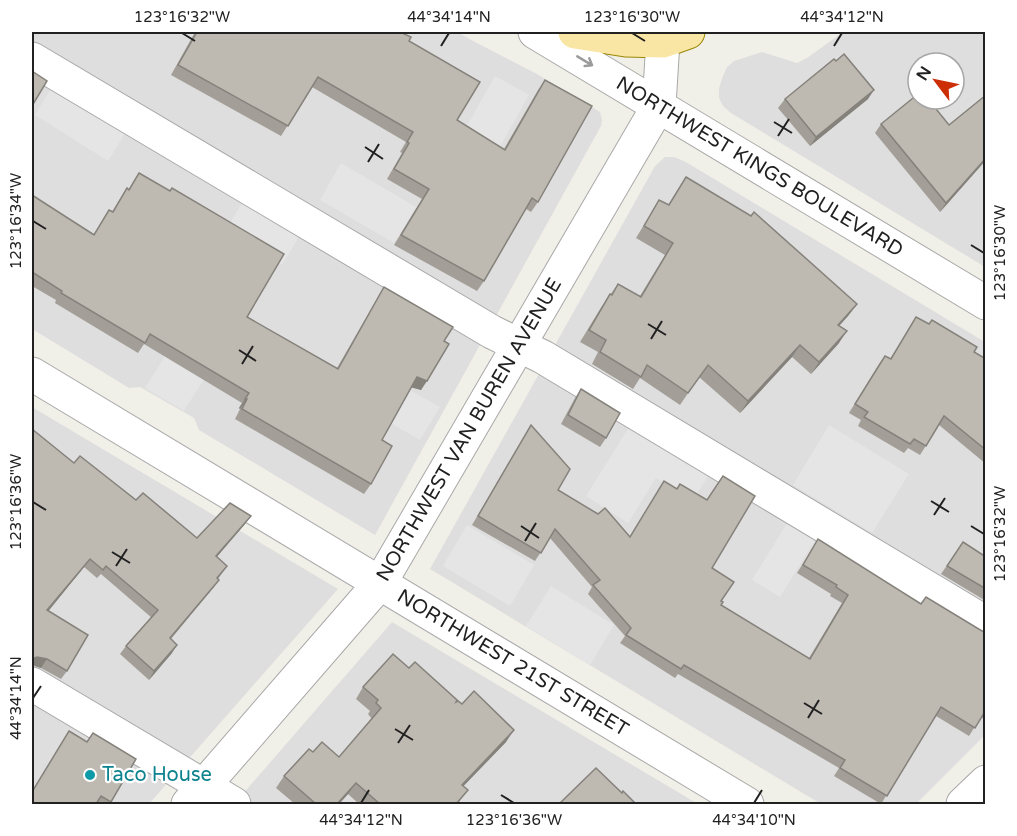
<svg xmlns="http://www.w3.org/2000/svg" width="1017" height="836" viewBox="0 0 1017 836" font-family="'Varela Round',sans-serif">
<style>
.residential{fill:#dfdede;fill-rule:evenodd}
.parking{fill:#e5e5e5}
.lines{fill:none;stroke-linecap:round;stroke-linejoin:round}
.minor-casing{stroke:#a8a8a8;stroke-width:35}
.major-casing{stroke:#9a8605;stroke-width:35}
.minor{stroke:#fff;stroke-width:33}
.major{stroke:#f9e6a5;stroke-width:33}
.wall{fill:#a39f98}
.shaded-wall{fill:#85827c}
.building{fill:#beb9b1;stroke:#85827c;stroke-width:1.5}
.oneway{stroke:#9b9b9b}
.ticks{fill:none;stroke:#212121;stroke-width:2}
.culture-dot{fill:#0f9aa8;stroke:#fff;stroke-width:2}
.labels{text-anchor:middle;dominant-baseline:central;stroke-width:4.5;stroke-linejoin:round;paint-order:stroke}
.street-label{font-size:20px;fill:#212121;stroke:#fff}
.culture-label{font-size:20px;fill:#0d838f;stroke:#fff;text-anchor:start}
.neatline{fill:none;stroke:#212121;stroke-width:2}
.ticks-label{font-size:15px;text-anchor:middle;fill:#212121}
</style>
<rect width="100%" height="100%" fill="#f1f0e8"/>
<!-- residential -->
<g class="residential">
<polygon points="32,32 457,32 477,43 537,74 600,112 602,120 601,126 375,535 199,430 194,418 140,387 129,388 32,329"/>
<path d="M843,32H985V267L731,113L723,106L719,98V88L723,76L727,67L734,61L762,52L797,63L807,58ZM918,63H954V99H918Z"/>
<polygon points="665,157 674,157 686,162 985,342 985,735 916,804 821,804 430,569 655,166"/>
<polygon points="32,407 338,589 149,804 32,804"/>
<polygon points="392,622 698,804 234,804"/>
</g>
<!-- parking -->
<g class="parking">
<polygon points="495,76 529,95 479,184 445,165"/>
<polygon points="52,87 126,132 108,161 35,115"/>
<polygon points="341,163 416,207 394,243 320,200"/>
<polygon points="244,199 301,233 282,265 225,232"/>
<polygon points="165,356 204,379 184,411 145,388"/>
<polygon points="376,371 440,407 420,440 357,404"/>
<polygon points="631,424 710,473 693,500 656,478 628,523 586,496"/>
<polygon points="829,425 909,474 872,533 793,485"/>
<polygon points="789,520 817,537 780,597 752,580"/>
<polygon points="467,525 534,565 510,606 443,566"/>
<polygon points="551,586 614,625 590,665 526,626"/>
</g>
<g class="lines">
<!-- minor casing -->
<g class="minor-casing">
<g id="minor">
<path id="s1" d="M535,32L986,303"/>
<polyline points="32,59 492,332 543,357 986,623"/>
<path id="s2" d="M32,374L747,804"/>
<polyline points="32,684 234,804"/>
<path id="s3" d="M188,804L380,583L659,105L663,41"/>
<polyline points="963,804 986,782"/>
</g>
</g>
<!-- major casing -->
<g class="major-casing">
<polyline id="major" points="575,32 626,40 663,41 688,32"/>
</g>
<!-- minor -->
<use href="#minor" class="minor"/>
<!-- major -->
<use href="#major" class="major"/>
</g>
<!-- wall -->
<g class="wall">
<polygon points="195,32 400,32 409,41 457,120 504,149 538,90 545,80 538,202 531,212 526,209 484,281 477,291 394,245 422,199 387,179 402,153 400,152 406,142 312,87 281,136 171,75"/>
<polygon points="836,61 868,99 810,146 778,108 785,99"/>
<polygon points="986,95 986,160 940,212 875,133 881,124 949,125"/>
<polygon points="139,173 247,317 337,368 378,297 384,287 444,341 421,390 412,387 382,440 371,484 364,494 235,419 240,409 239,408 242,403 144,344 138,353 55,303 56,300 32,286 32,195 94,234 109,210 112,212 127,188 129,189"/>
<polygon points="686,177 857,304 848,316 839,326 839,343 811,374 792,357 740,413 699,377 680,405 640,378 633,389 592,364 598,352 580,342 602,306 618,284 640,296 665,255 636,238 659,200 668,205"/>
<polygon points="916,317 986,359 986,464 939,425 920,455 908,448 904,453 858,426 861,420 849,413 879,364 885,356 890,359"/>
<polygon points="581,389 606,438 600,447 561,424 575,398"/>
<polygon points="531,425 558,490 630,537 664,481 677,489 707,500 723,476 712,568 721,601 721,605 809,658 842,603 830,596 831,594 797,573 818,539 921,604 986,632 986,720 981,717 969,736 936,716 881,804 834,776 839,768 678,674 675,678 620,643 625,636 588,594 592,587 550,538 535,561 472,525"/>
<polygon points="74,463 197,538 245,524 216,557 227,566 218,579 213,588 171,639 172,653 149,680 120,654 126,646 152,618 101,574 97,578 84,567 48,611 67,671 61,679 41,668 32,665"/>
<polygon points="963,542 986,557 986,601 941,574"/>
<polygon points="409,668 457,700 506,742 463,786 460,801 457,804 359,804 348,794 339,804 295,804 276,788 284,776 313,752 339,757 372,719 368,714 370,711 356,699 363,687"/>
<polygon points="69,731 87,742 93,733 136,759 108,804 32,804 32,791"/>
</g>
<!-- shaded-wall -->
<g class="shaded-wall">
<polygon points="874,90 868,99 810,146 816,137"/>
<polygon points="986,158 986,160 940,212 946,203"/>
<polygon points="857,304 848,316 829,337 838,325"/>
<polygon points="847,331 839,343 811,374 819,362"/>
<polygon points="800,345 792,357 740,413 748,401"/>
<polygon points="417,377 427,381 421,390 410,387"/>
<polygon points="245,399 247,399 240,409 239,408"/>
<polygon points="251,516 245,524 210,565 216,556"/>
<polygon points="90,559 84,567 42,619 47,610"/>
<polygon points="219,580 213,588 164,646 170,638"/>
<polygon points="177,645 172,653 149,680 154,671"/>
<polygon points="37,657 47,659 41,668 32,665 32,659"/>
<polygon points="514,730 506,742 454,796 462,785"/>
<polygon points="356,783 348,794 339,804 337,804"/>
</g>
<!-- building -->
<g class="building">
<polygon points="197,32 400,32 411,37 409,41 480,82 457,120 505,150 545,80 592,106 538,202 532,198 484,281 401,235 429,189 394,169 409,143 407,142 413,132 318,77 288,126 178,65"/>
<polygon points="844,54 874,90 816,137 785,99 834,59 836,61"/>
<polygon points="32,71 47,81 32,106"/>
<polygon points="918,94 918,99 928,99 949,125 986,95 986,158 946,203 881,124"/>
<polygon points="139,173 170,191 172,188 284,254 247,317 338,369 384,287 453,327 444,341 449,344 427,381 417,377 382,440 392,446 371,484 242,409 247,399 245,399 249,393 150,334 145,343 61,293 62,291 32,272 32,195 94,235 109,210 113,212 127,188 129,190"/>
<polygon points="686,177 751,216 754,212 857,304 838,325 847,331 819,362 800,345 748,401 708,365 688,393 647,365 641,377 600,352 606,340 589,330 610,294 612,295 618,284 641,297 673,243 644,226 659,200 669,205"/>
<polygon points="916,317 929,324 932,320 977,347 974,352 986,359 986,450 944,416 926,446 914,439 910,444 864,417 868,412 855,404 885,356 891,359"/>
<polygon points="581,389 620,413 606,438 568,415"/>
<polygon points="531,425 570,469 558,490 598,514 605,508 630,537 664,481 677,489 680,484 707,500 723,476 755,496 712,568 734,582 721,601 723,602 721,605 810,659 848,595 836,587 837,585 803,565 818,539 921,604 926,597 982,631 986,632 986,710 975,728 941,707 887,796 840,768 845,760 684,665 681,669 626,635 631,628 593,585 600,580 555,529 541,553 478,516"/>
<polygon points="32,429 74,463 80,456 136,500 143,493 197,538 230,503 251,516 216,556 227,566 217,578 219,580 170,638 177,645 154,671 126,646 158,610 106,566 103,570 90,559 47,610 88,635 67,671 47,659 37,657 32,659"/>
<polygon points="963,542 986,557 986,589 947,566"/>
<polygon points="393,654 409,668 415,662 457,700 456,702 458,701 462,704 474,691 514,730 462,785 468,790 456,804 380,804 356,783 337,804 316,804 284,776 309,749 313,752 322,742 339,757 381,708 376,703 378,700 363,687"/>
<polygon points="69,731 87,742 93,733 136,759 111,802 101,796 96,804 32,804 32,792"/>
<polygon points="596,768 622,793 623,791 636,804 559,804"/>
</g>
<!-- one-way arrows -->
<defs><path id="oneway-shaft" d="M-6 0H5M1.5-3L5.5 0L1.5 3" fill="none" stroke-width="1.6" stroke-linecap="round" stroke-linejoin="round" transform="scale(1.5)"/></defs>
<use class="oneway" href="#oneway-shaft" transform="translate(585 61) rotate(31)"/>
<!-- ticks -->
<path class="ticks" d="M182,33L195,41M632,33L645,41M441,46L449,33M834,46L842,33M774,122L792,133M778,136L789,119M365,147L383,159M368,162L379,144M33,221L46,229M971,245L984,253M648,324L666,335M651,339L662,321M239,350L256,361M242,364L253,346M931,501L949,512M33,502L46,510M934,515L945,498M521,526L539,538M971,526L984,534M525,541L536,523M112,552L130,563M116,566L127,549M33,698L41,686M804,703L822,714M808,718L819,700M395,729L413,740M398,743L410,725M501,795L514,803M361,803L369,790M754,803L762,790"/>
<!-- markers -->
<circle class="culture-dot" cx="90" cy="775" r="6"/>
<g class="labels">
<!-- street labels -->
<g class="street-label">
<text stroke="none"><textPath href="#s1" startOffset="262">NORTHWEST KINGS BOULEVARD</textPath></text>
<text stroke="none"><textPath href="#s3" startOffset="470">NORTHWEST VAN BUREN AVENUE</textPath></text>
<text stroke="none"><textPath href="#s2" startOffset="561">NORTHWEST 21ST STREET</textPath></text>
</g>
<!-- culture labels -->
<g class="culture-label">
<text x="102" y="775">Taco House</text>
</g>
</g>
<!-- border -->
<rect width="1017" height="836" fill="none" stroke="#ffffff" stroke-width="66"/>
<!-- north arrow -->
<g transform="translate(936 81) rotate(302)"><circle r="28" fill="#ffffff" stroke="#a6a6a6" stroke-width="1.5"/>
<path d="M0-4.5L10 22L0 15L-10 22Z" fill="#cc2e06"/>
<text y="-9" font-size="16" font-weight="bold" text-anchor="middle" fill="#212121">N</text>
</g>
<rect x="33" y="33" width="951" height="770" class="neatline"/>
<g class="ticks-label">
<text x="182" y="22">123°16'32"W</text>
<text x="449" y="22">44°34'14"N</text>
<text x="632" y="22">123°16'30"W</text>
<text x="842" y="22">44°34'12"N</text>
<text transform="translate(16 221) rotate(-90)" y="5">123°16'34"W</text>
<text transform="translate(1000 253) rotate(-90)" y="5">123°16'30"W</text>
<text transform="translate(16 502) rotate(-90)" y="5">123°16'36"W</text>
<text transform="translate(1000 534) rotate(-90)" y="5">123°16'32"W</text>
<text transform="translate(16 698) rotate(-90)" y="5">44°34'14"N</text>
<text x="361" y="825">44°34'12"N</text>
<text x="514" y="825">123°16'36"W</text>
<text x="754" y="825">44°34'10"N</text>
</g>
</svg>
